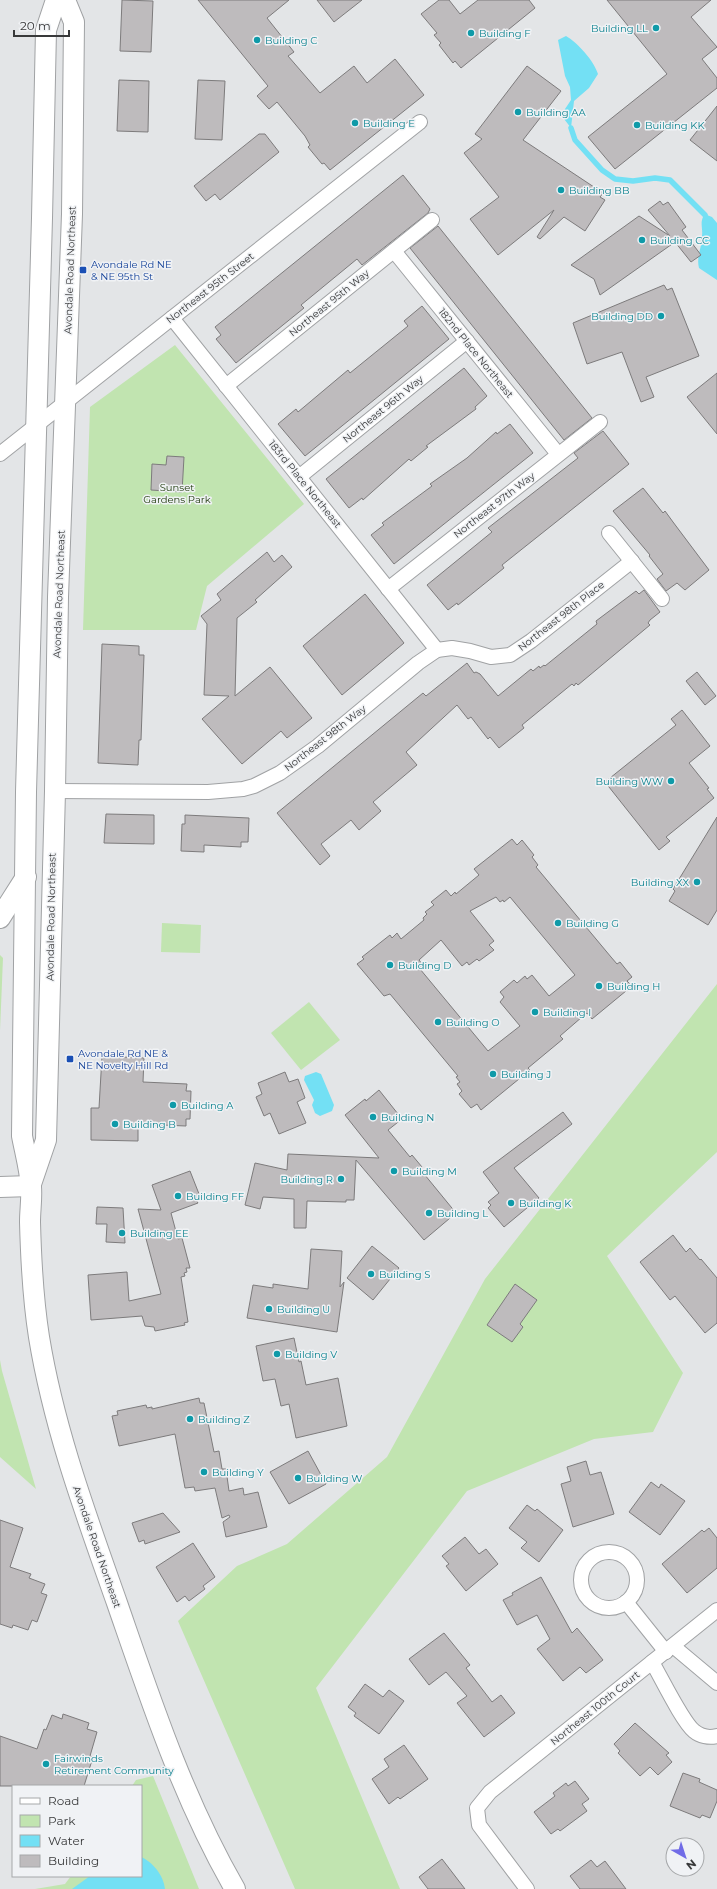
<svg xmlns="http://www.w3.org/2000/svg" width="717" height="1889" viewBox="0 0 717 1889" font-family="Montserrat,sans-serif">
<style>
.green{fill:#c1e4b0}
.water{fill:#73e0f4}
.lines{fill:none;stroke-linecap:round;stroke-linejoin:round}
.stream{stroke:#73e0f4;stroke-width:5.5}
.building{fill:#bebbbd;stroke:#7d7b7c;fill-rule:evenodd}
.street-casing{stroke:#a0a2a4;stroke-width:16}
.secondary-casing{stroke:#a0a2a4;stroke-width:22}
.street{stroke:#fff;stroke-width:14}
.secondary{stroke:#fff;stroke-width:20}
.culture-dot{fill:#0f9aa8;stroke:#f0f2f5;stroke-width:1.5}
.transit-dot{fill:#1a4fb4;stroke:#f0f2f5;stroke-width:1.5}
.labels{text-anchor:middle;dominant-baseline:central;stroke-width:3;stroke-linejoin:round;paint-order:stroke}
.culture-label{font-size:10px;fill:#0d838f;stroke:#f0f2f5;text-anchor:start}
.transit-label{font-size:10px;fill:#164399;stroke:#f0f2f5;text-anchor:start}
.street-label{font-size:10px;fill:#38393a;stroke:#f0f2f5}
.park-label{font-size:10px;fill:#193505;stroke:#f0f2f5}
</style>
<rect width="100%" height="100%" fill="#e3e5e7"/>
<!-- green -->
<g class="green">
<polygon points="175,345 304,504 207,586 196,630 83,630 90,407"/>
<polygon points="162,923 201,925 200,953 161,952"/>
<polygon points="0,955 3,958 0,1031"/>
<polygon points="717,984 717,1152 607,1256 683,1373 653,1432 594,1439 467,1491 316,1688 400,1889 295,1889 178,1621 237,1566 287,1544 387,1457 485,1279"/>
<polygon points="309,1002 340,1040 301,1070 271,1033"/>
<polygon points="0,1360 2,1371 36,1489 0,1457"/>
<polygon points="153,1776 199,1889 35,1889 65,1884 71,1876 141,1876 141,1786 132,1786 136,1780"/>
</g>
<!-- water -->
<g class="water">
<path d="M566,36C578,43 594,61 598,74L589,88L574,101L571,128L561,115L571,100L570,87L565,76L558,40Z"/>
<path d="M707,215L712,217L717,223V280L699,268C696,256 702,248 702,236C703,228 700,224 703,217Z"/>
<polygon points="316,1072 321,1074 334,1105 332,1111 320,1116 315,1113 312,1105 314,1100 304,1080 305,1076"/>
<path d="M141,1857C153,1862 164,1876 165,1889H72L90,1876H141Z"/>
</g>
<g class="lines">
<!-- stream -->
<polyline class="stream" points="571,128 575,140 602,170 615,179 633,181 655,178 670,180 705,215"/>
</g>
<!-- building -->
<g class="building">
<polygon points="122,0 153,1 151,52 120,51"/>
<polygon points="198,0 289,0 267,18 294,52 288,56 320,93 354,66 367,83 395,59 424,95 330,170 324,163 322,164 308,147 310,145 305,136 277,102 269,109 257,96 268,86"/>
<polygon points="317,0 362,0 334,22"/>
<polygon points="439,0 449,0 460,14 478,0 529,0 535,8 461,68 455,61 453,63 439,45 441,43 434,35 437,33 421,14"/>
<polygon points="607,0 711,0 691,17 717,47 702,59 717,78 717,88 615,169 588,137 667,74"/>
<polygon points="527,66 561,91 523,140 603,193 600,197 605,200 585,231 564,217 540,239 537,237 554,210 498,255 470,219 499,197 464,153 482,139 475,134"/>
<polygon points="119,80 149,81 148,132 117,131"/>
<polygon points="198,80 225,81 222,140 195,139"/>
<polygon points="717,106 717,161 690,140"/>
<polygon points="259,134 265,134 279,152 220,200 215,194 206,201 194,186"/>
<polygon points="403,175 430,209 428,213 362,265 357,259 301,305 304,308 236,363 216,339 221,335 215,327"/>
<polygon points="660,201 663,205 668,202 686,227 682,230 701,255 691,262 675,242 600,295 594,279 571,265 639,216 670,236 648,210"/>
<polygon points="438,226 592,418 564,440 410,248"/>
<polygon points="664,285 667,290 672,288 699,356 646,377 654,397 641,402 622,352 587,364 573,323"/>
<polygon points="422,306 449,339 305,456 278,424 296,409 298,412 348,370 350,373 408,326 404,321"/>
<polygon points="464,368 487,396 475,407 476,409 426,446 428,447 411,461 409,459 363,500 362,498 349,508 326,479"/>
<polygon points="717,373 717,434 687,397"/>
<polygon points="510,424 533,453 394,564 371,535 384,525 382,523 432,486 430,484 467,458 496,432 497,434"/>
<polygon points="603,431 629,464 502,565 504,568 458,605 457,603 448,610 427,585 492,532 488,528 578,458 574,453"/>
<polygon points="167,456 184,457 182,492 151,490 152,464 166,465"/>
<polygon points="643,488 663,513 665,511 673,522 709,570 685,590 677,583 666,591 657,579 663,574 649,556 650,555 613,511"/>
<polygon points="267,552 274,562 282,555 292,567 255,600 257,602 237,618 235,696 270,667 312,718 287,738 281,731 242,764 202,719 229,696 204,695 207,624 201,616 221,600 217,594"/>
<polygon points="644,590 660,612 650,620 648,623 650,625 578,685 576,683 574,686 572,684 522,725 524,728 499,748 490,737 488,739 471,717 468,719 457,705 406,752 417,765 373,802 381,811 359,830 351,820 321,844 330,856 320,865 277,813 423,693 426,696 467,663 474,673 476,672 480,674 498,696 531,669 533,671 539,666 540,668 544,665 545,666 597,624 596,621 636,591 639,594"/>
<polygon points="365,594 404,643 342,695 303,646"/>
<polygon points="102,644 139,646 139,655 144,655 141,740 139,740 138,765 98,763"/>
<polygon points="697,672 716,696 705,705 686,681"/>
<polygon points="682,710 710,746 689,763 709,788 707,789 714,798 666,837 670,841 659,850 605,782 676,725 671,719"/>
<polygon points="106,814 154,815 154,844 104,843"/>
<polygon points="185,815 249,818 248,842 241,842 241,847 204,845 204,852 181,851 182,824 185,824"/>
<polygon points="717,817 717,910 708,925 669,901 675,891 673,889"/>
<path d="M512,839L517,845L522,840L534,855L532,857L538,865L536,867L611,957L617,964L620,962L632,977L627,981L632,986L592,1019L587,1013L582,1017L560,1036L563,1039L528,1068L530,1070L481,1110L477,1104L471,1108L459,1094L462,1091L457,1084L460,1082L456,1077L458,1076L390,994L384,996L357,964L364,959L362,957L390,935L392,938L397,933L401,939L424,920L423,918L427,914L425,912L434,905L431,902L446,890L451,896L455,892L456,894L479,875L474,869ZM496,897L500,902L503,900L504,902L510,897L575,975L549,996L532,975L527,979L525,976L517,983L514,980L500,992L504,997L500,1002L520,1026L488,1051L420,969L422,964L419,960L441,940L462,966L467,962L469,965L477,959L479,961L494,950L489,945L494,941L470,911Z"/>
<polygon points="102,1056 144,1058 143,1082 187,1084 186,1091 191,1091 190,1119 186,1119 186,1126 138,1124 138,1141 91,1140 91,1108 99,1108"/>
<polygon points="285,1072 289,1082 298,1079 305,1098 297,1102 306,1123 279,1134 270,1113 264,1116 256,1097 262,1094 258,1083"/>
<polygon points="379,1090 402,1119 388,1130 410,1157 412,1155 422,1167 420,1169 456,1213 424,1240 356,1160 354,1200 346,1200 346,1202 307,1201 306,1228 294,1228 294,1199 263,1197 260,1209 245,1205 255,1163 287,1170 288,1154 379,1158 345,1115 365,1099 366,1101"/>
<polygon points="563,1112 572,1124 514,1168 539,1198 504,1227 488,1208 491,1205 488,1202 499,1193 483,1172"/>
<polygon points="190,1171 201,1199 196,1200 198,1203 171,1213 178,1239 182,1238 190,1268 186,1268 187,1272 184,1273 185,1276 181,1277 188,1322 184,1323 185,1325 155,1331 154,1327 145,1326 142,1316 91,1320 88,1275 127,1272 129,1301 161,1294 138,1209 161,1210 152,1185"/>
<polygon points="97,1207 123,1208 125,1243 106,1242 107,1224 96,1224"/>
<polygon points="673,1235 686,1252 690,1248 700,1260 701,1259 717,1278 717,1323 705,1333 675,1296 670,1300 640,1262"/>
<polygon points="372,1246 399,1268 373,1300 347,1278"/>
<polygon points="311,1249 342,1251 340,1287 344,1282 337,1332 247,1318 253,1285 273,1288 273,1284 308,1289"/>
<polygon points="515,1284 537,1300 520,1324 523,1327 512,1342 487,1325"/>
<polygon points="294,1338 299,1362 301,1361 306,1385 338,1378 347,1426 296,1438 289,1404 281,1406 275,1379 263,1381 256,1346"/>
<polygon points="199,1398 200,1403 204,1403 214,1452 219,1451 222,1469 226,1469 229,1491 243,1488 244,1495 258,1492 267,1527 226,1537 223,1522 230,1517 229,1515 222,1518 215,1488 195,1491 194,1487 185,1488 175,1434 119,1446 112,1416 118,1415 117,1411 146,1405 147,1408 152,1407 152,1409"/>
<polygon points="308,1451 326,1484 289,1504 270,1472"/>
<polygon points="586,1461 590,1475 601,1472 614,1514 573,1527 561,1484 571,1481 567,1467"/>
<polygon points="651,1482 659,1488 661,1484 685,1501 660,1535 629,1512"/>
<polygon points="527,1505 535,1511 537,1509 563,1530 539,1562 521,1548 527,1542 509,1528"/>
<polygon points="163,1513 180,1532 145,1544 144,1540 139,1542 132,1523"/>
<polygon points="0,1520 23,1528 10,1567 31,1574 29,1578 45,1584 41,1593 47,1595 37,1622 32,1620 28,1630 13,1625 12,1628 0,1624"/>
<polygon points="709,1528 717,1538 717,1568 687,1593 662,1564 702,1530 704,1532"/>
<polygon points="465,1537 479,1554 486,1549 498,1564 466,1591 446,1566 449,1564 442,1556"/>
<polygon points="193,1543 215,1577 203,1586 205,1589 189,1601 185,1596 177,1602 156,1567"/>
<polygon points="541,1577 572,1633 577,1628 603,1660 586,1673 580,1667 563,1681 537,1649 550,1639 537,1615 517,1625 503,1600 513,1595 512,1593"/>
<polygon points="444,1633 470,1665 466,1668 492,1702 501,1695 515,1713 484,1737 457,1703 467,1696 446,1672 429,1685 409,1659"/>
<polygon points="365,1684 383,1697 389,1690 404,1701 379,1734 354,1716 356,1713 348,1707"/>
<polygon points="63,1714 89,1723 87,1729 97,1732 90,1756 93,1757 84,1786 0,1786 0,1736 37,1749 44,1729 46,1730 52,1715 62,1719"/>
<polygon points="635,1723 669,1753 666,1755 672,1762 658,1775 650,1767 640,1776 618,1753 620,1751 614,1744"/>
<polygon points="404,1745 428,1779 400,1799 398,1797 389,1804 372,1779 389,1767 384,1759"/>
<polygon points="683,1773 700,1779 699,1782 717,1790 717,1801 710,1818 702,1815 700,1818 670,1806"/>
<polygon points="575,1781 589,1799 582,1804 587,1811 560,1831 558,1829 551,1834 534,1812 555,1796 553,1793 566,1783 568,1786"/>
<polygon points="442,1859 465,1889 428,1889 419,1877"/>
<polygon points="591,1860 597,1867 605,1861 626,1889 580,1889 570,1876"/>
</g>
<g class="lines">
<!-- street casing -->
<g class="street-casing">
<g id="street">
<polyline points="394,251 558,454"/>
<polyline points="172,318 437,650"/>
<polyline points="226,386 432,220"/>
<polyline points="0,454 420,122"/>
<polyline points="299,477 467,341"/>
<polyline points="609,533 662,599"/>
<polyline points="388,589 600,422"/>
<polyline points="55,791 208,792 243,789 254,786 280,773 318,746 418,663 437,650 452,648 470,651 491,657 510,655 531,641 632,561"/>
<circle cx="609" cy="1580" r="28"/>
<polyline points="626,1602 666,1652"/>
<polyline points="673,1646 717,1683"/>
<path d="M652,1662C661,1677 682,1721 694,1731C700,1736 709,1738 717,1736"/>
<polyline points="527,1889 479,1825 477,1808 490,1792 717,1610"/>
</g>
</g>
<!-- secondary casing -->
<g class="secondary-casing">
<g id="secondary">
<path d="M56,0L46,30L42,218L26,792L22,1136C25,1152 30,1170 31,1187C32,1198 30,1210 30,1222C31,1261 33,1299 39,1337C54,1429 86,1515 117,1603C151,1701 183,1799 235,1889"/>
<polyline points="0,918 26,877"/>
<polyline points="31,1184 46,1140 55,791 58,597 72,214 74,22 65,0"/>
<polyline points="0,1187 31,1186"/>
</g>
</g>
<!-- street -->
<use href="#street" class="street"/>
<!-- secondary -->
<use href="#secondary" class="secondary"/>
</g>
<!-- markers -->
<g class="culture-dot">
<circle cx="656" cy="28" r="4"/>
<circle cx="471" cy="33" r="4"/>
<circle cx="257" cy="40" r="4"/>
<circle cx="518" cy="112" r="4"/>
<circle cx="355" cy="123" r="4"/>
<circle cx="637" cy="125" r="4"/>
<circle cx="561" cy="190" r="4"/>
<circle cx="642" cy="240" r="4"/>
<circle cx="661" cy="316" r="4"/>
<circle cx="671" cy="781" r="4"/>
<circle cx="697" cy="882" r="4"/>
<circle cx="558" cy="923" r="4"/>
<circle cx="390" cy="965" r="4"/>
<circle cx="599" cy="986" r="4"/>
<circle cx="535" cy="1012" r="4"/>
<circle cx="438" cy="1022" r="4"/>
<circle cx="493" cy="1074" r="4"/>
<circle cx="173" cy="1105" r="4"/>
<circle cx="373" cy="1117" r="4"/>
<circle cx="115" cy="1124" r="4"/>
<circle cx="394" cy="1171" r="4"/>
<circle cx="341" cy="1179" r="4"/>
<circle cx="178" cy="1196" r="4"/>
<circle cx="511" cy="1203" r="4"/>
<circle cx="429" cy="1213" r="4"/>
<circle cx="122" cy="1233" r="4"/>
<circle cx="371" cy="1274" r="4"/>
<circle cx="269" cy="1309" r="4"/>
<circle cx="277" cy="1354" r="4"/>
<circle cx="190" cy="1419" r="4"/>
<circle cx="204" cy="1472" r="4"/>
<circle cx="298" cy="1478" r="4"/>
<circle cx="46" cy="1764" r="4"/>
</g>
<g class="transit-dot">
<rect x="79" y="266" width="8" height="8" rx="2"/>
<rect x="66" y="1055" width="8" height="8" rx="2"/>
</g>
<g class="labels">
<!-- culture labels -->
<g class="culture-label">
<text x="648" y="28" text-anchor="end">Building LL</text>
<text x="479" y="33">Building F</text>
<text x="265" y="40">Building C</text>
<text x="526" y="112">Building AA</text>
<text x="363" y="123">Building E</text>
<text x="645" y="125">Building KK</text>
<text x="569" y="190">Building BB</text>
<text x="650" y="240">Building CC</text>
<text x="653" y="316" text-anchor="end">Building DD</text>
<text x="663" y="781" text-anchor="end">Building WW</text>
<text x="689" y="882" text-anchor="end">Building XX</text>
<text x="566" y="923">Building G</text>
<text x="398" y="965">Building D</text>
<text x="607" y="986">Building H</text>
<text x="543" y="1012">Building I</text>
<text x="446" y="1022">Building O</text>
<text x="501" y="1074">Building J</text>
<text x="181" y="1105">Building A</text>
<text x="381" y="1117">Building N</text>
<text x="123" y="1124">Building B</text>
<text x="402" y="1171">Building M</text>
<text x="333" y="1179" text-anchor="end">Building R</text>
<text x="186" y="1196">Building FF</text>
<text x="519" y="1203">Building K</text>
<text x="437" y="1213">Building L</text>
<text x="130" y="1233">Building EE</text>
<text x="379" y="1274">Building S</text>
<text x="277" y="1309">Building U</text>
<text x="285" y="1354">Building V</text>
<text x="198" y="1419">Building Z</text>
<text x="212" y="1472">Building Y</text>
<text x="306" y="1478">Building W</text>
<text x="54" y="1758">Fairwinds<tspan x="54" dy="12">Retirement Community</tspan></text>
</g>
<!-- transit labels -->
<g class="transit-label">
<text x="91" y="264">Avondale Rd NE<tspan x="91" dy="12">&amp; NE 95th St</tspan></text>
<text x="78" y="1053">Avondale Rd NE &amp;<tspan x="78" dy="12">NE Novelty Hill Rd</tspan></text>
</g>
<!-- street labels -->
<g class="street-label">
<text transform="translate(70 270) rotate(-88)">Avondale Road Northeast</text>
<text transform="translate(210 288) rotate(-38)">Northeast 95th Street</text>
<text transform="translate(329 303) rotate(-39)">Northeast 95th Way</text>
<text transform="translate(476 353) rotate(51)">182nd Place Northeast</text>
<text transform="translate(383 409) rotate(-39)">Northeast 96th Way</text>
<text transform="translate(305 484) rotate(51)">183rd Place Northeast</text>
<text transform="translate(494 505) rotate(-38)">Northeast 97th Way</text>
<text transform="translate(59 594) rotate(-88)">Avondale Road Northeast</text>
<text transform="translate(561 616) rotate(-38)">Northeast 98th Place</text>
<text transform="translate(325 738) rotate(-38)">Northeast 98th Way</text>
<text transform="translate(51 917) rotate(-89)">Avondale Road Northeast</text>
<text transform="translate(97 1547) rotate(71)">Avondale Road Northeast</text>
<text transform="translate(595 1708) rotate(-39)">Northeast 100th Court</text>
</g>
<!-- park labels -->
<g class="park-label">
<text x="177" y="487">Sunset<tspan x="177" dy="12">Gardens Park</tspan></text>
</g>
</g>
<!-- legend -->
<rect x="12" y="1785" width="130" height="92" fill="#f0f2f5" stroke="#a6a8aa"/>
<rect x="20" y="1798" width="20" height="6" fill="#ffffff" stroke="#a6a8aa"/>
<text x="48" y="1805" font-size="12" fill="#38393a">Road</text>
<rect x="20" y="1815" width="20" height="12" fill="#c1e4b0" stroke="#a6a8aa"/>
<text x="48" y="1825" font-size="12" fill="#38393a">Park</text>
<rect x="20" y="1835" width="20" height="12" fill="#73e0f4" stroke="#a6a8aa"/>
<text x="48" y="1845" font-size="12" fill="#38393a">Water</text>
<rect x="20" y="1855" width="20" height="12" fill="#bebbbd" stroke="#a6a8aa"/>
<text x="48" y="1865" font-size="12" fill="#38393a">Building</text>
<!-- north arrow -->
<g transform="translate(685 1857) rotate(141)"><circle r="19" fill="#f0f2f5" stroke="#a6a8aa"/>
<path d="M0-3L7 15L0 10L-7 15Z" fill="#716ce7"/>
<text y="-6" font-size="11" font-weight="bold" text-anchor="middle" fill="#38393a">N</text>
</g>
<!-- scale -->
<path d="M14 30v6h55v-6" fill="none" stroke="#38393a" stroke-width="2"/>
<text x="20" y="30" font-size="12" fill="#38393a" stroke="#f0f2f5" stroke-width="3" paint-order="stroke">20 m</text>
</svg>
